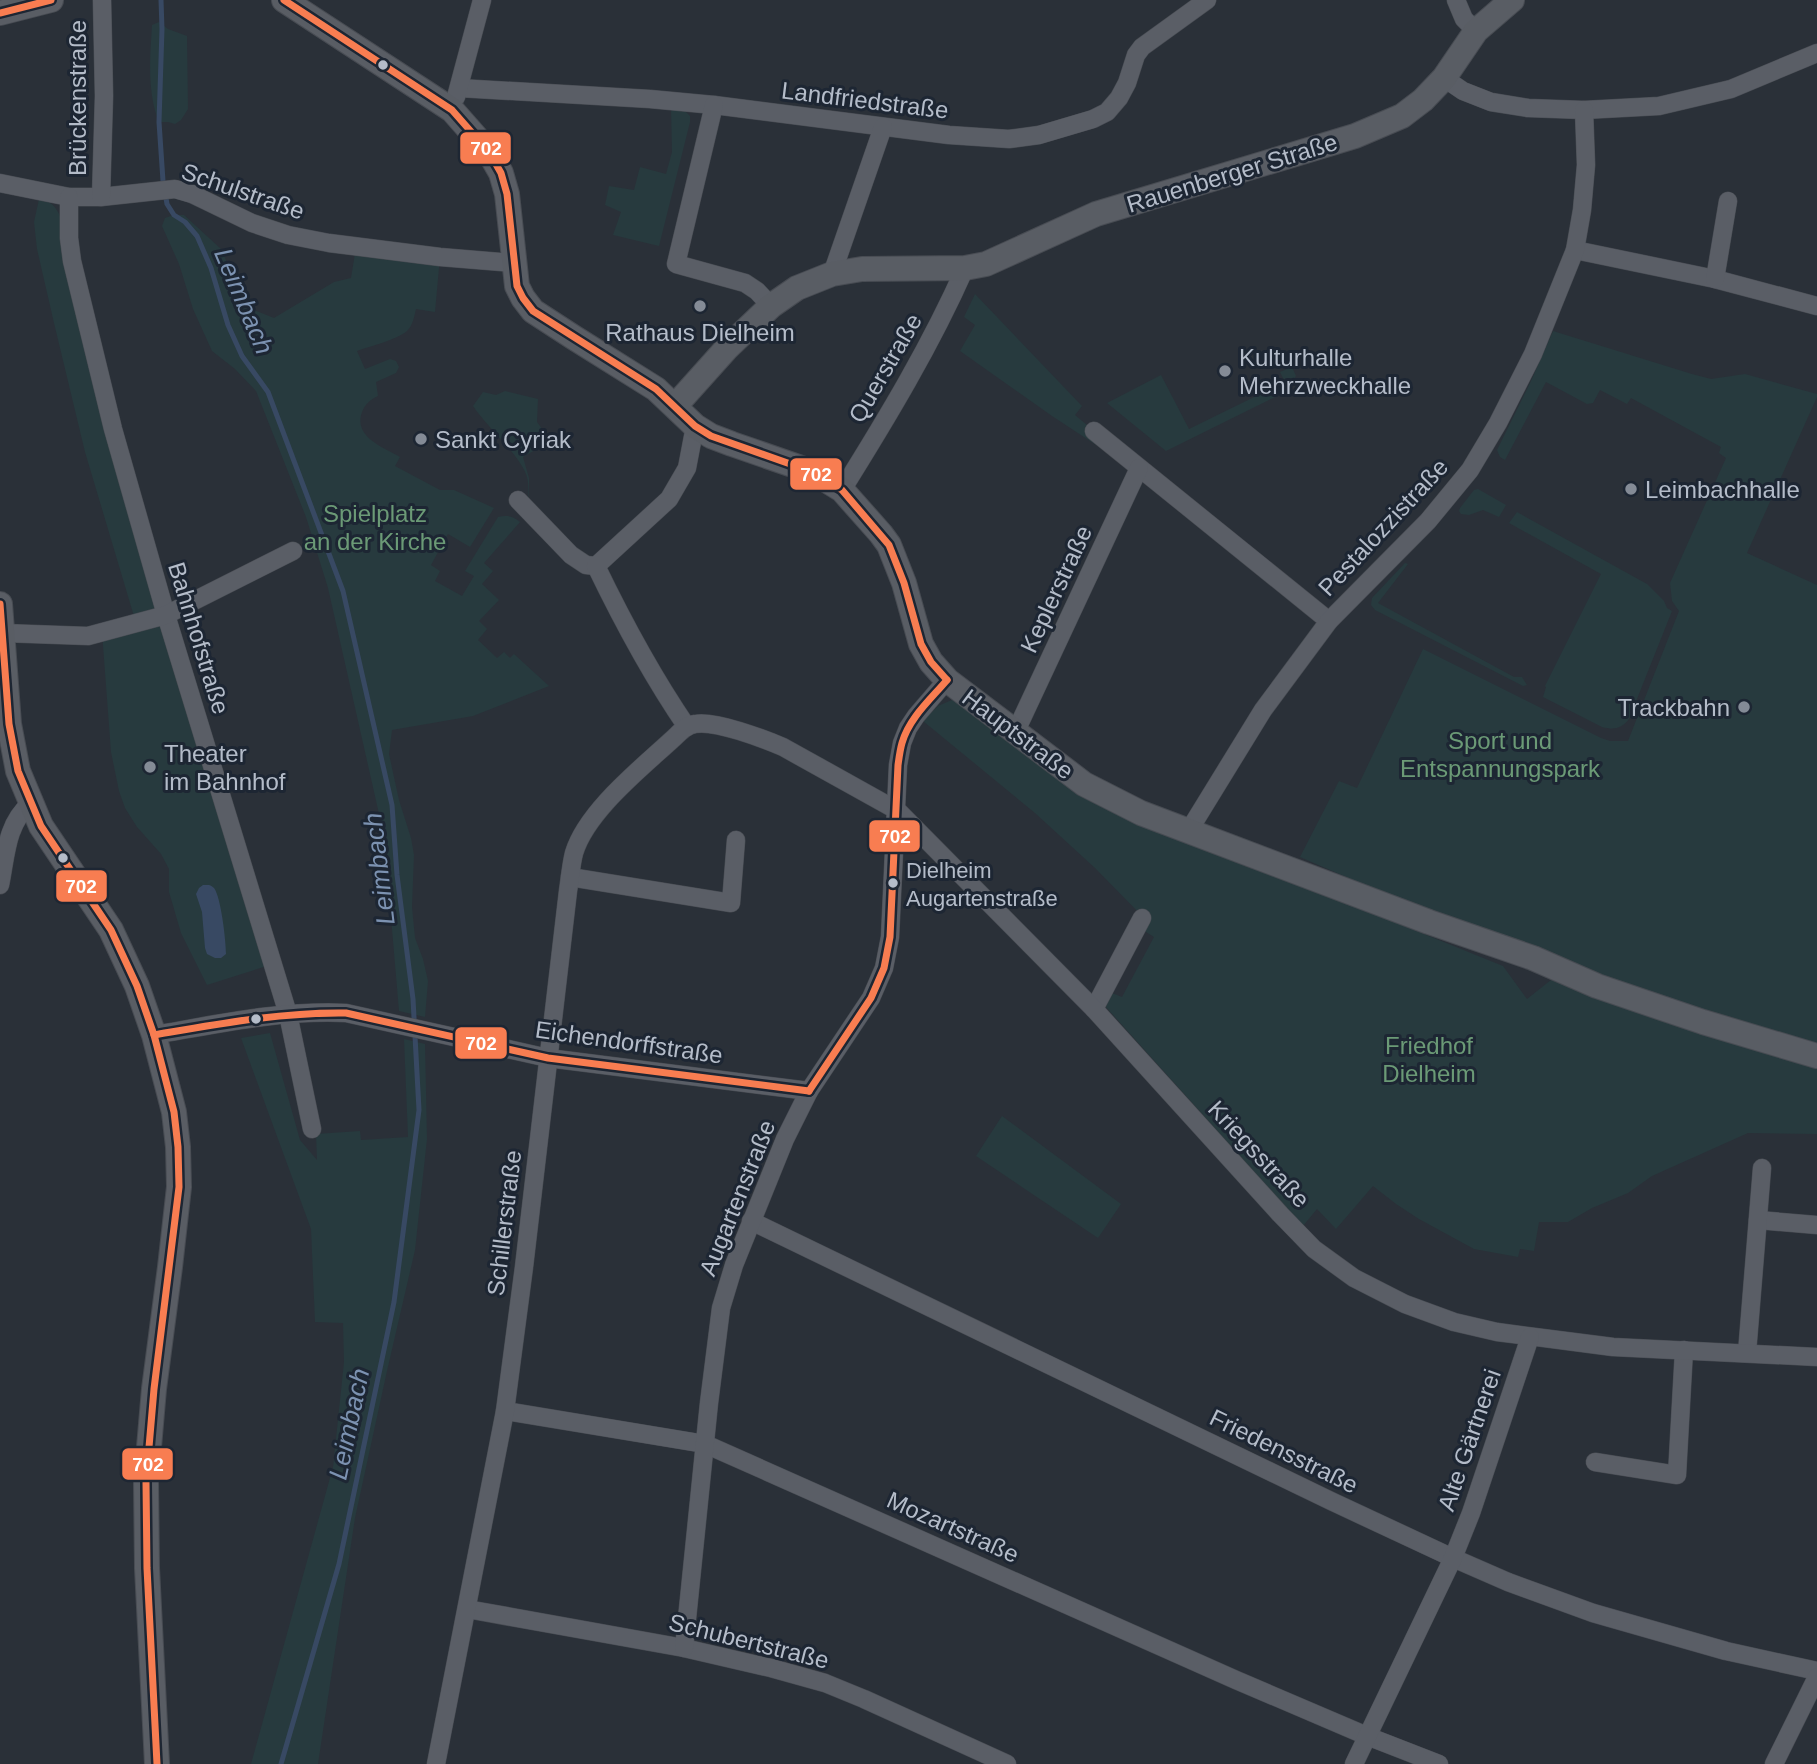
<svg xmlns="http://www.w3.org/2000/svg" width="1817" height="1764" viewBox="0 0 1817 1764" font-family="Helvetica,sans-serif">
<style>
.green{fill:#273a3e}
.water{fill:#384963}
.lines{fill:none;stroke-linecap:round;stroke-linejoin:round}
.stream{stroke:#384963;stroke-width:5}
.street-casing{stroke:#484c53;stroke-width:19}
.secondary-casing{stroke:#484c53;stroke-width:26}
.street{stroke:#5a5e66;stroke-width:18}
.secondary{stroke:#595d64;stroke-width:24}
.bus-1-casing{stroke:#1d2633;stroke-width:12}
.bus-1{stroke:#f87d51;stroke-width:7}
.bus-dot{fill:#b4bcc9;stroke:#1d2633;stroke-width:2.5}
.poi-dot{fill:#848b96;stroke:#1d2633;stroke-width:2.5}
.labels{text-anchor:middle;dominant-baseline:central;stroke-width:6;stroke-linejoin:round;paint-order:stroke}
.bus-label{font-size:22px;fill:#b4bcc9;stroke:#1d2633;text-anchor:start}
.street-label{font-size:24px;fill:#b4bcc9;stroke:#1d2633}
.poi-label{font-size:24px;fill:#b4bcc9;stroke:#1d2633;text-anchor:start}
.park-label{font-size:24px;fill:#6b9a76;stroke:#1d2633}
.water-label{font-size:26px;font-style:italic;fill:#7c92b1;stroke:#1d2633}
.line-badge{stroke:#1d2633;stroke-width:2.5}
.badge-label{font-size:19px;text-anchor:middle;font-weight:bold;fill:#fff}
</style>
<rect width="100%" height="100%" fill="#2a3038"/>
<!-- green -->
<g class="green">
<path d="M159,22L168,29L187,36L188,109L181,120L175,124L168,122H159C147,93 150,57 152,25Z"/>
<polygon points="671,108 683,109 690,116 690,122 659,246 613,235 621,212 605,205 609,186 634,190 640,167 666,174 672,152"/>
<path d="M39,199C53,202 56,207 62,220L273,964L207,985L181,933L169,892V869L161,854L137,827L125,808L119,791L111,752L102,632L136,623L85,452L54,323L37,249L34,222Z"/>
<path d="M174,215H184L221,249L232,274L239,283L245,304L249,308L274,318L334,282L351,278L356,247L440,257L435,312L416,309C414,317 413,325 407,331C396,340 371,346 357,351L365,369L390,359L396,361L399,367L396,373L376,382L378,396C371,399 365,404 362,412C353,437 383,447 400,457L395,466L440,490H454L494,508L470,547L448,534L431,565L440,571L435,581L462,596L474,576L465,571L498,517C507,515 513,516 520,522L484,563L493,571L482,584L499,600L479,621L487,629L478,640L497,658L504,652L510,658L514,654L549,686L473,716L392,730L389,754L399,800L411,838L414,855L412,907L415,938L423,959L428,981L425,1017L399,1011L384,836L328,588L306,517L256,391L235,369L212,351L193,309L179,264L162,226L165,218Z"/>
<polygon points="975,294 1082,406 1075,415 1094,431 1119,460 1052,416 960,351 975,325 964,317"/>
<polygon points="1553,331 1692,374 1711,379 1745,374 1817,394 1817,397 1747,553 1817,585 1817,1047 1533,958 1300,857 1339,781 1357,788 1423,649 1601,738 1610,741 1628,741 1679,611 1672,601 1670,583 1726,458 1719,453 1721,447 1631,398 1627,404 1600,390 1593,403 1587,404 1546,382 1505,460 1500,457 1497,450 1531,381"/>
<polygon points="1292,367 1296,376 1287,391 1166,451 1107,403 1161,375 1189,429 1285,382 1280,372"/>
<path d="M505,391L538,399L537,422L551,441L523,457L529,478V500C528,493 529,484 527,477C521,456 486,426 473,406L483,392L496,395Z"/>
<polygon points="1478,489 1506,505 1499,517 1483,510 1469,515 1461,514 1459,511 1460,508 1474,490"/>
<path d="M1517,512L1647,584L1664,601L1667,608L1672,611L1629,719C1621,729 1614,730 1602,727L1543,697L1546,687L1545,686L1601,574L1509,523Z"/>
<polygon points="1405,563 1408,564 1378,603 1514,677 1522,677 1527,685 1523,686 1375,610 1371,605 1372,598"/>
<polygon points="952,700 974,709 1261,868 1503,966 1527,999 1551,980 1695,1030 1817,1066 1817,1134 1748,1133 1652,1176 1628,1193 1592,1208 1568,1222 1539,1222 1534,1251 1520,1249 1518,1257 1474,1249 1419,1219 1396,1204 1373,1186 1336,1229 1317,1209 1303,1226 1105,1006 1112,993 1122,997 1154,937 1143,930 1147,921 1095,868 1035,813 923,721 938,706"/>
<polygon points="270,1033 300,1140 317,1160 316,1134 360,1131 361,1140 408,1137 404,1039 425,1044 427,1139 415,1250 387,1371 355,1518 318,1764 251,1764 333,1467 344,1362 343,1323 315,1322 311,1229 241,1038"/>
<polygon points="1002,1116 1121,1204 1098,1238 976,1156"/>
</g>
<!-- water -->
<path class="water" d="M203,885C208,885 210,884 214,888C221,897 226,941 226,954L221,958H215L207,954L205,948L202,912L196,894L199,888Z"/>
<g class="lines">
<!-- stream -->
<polyline class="stream" points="161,0 162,29 159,122 163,181 167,204 174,215 185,222 197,236 211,268 228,325 242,356 268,392 343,591 392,805 397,875 413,999 419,1110 394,1302 339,1564 281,1764"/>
<!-- street casing -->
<g class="street-casing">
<g id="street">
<polyline points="1456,0 1464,19 1476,31"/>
<polyline points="1444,78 1463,91 1491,102 1528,108 1584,110 1659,106 1731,89 1817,53"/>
<polyline points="459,88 650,99 714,105 949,135 1009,139 1039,135 1093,119 1107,112 1119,98 1127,83 1136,55 1142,47 1207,0"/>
<polyline points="456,97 482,0"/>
<polyline points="714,105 676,264 745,283 757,291 771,306"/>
<polyline points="0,183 69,197 101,197 175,189 192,194 252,223 288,235 329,243 440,257 513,263"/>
<polyline points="69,197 69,238 72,261 113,429 166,615 288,1014 312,1129"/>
<polyline points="101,197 104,96 102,0"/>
<polyline points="1575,250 1715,279 1817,306"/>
<polyline points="832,274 883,127"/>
<polyline points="1715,279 1728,201"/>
<polyline points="1094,431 1329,621"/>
<path d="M842,490C887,418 931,345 965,268"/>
<polyline points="518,500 571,555 586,565 596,566"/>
<polyline points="3,633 88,636 166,615 293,551"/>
<path d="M687,727C652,676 623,622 596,566L669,499L687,468L695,426"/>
<polyline points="1016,731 1139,468"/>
<polyline points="1188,832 1263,710 1329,621 1428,521 1470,470 1498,423 1533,354 1575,250 1582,210 1586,165 1584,110"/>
<polyline points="570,877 731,903 736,840"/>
<path d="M0,885C6,856 6,824 30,804"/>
<polyline points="1094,1009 1142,918"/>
<path d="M154,1035C218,1024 281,1010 346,1013L548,1058L809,1091"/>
<polyline points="1758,1220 1817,1225"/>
<polyline points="751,1221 1331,1501 1453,1558 1508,1582 1593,1613 1726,1651 1817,1671"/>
<polyline points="1747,1353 1762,1168"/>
<polyline points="505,1411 705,1444 1236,1680 1367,1736 1439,1764"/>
<polyline points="1595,1462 1677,1475 1684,1350"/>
<polyline points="467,1609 684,1648 771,1668 825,1683 864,1699 1007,1764"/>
<polyline points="684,1648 709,1403 721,1308 734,1265 785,1139 809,1091 871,998 884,968 890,937 898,765 902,743 908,728 916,716 947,680"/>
<path d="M436,1764L505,1411L524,1267L568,891C570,878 571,865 574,853C587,810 644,766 676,736C682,730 687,725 695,724C715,720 764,739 783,747L898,811L1094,1009L1280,1214L1314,1249L1354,1278L1405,1304L1454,1322L1497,1332L1613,1347L1817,1357"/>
<polyline points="1354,1764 1453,1558 1471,1513 1530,1337"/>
<polyline points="1774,1764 1817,1677"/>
</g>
</g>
<!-- secondary casing -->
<g class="secondary-casing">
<g id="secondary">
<polyline points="284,0 452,110 489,152 501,173 507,194 517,286 523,298 533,311 573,337 656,389 695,426 711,436 732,444 813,472 842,490 881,534 889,545 904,583 921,644 931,662 947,680 1084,784 1141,813 1429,922 1533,958 1597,986 1703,1022 1817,1056"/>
<polyline points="0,13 51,0"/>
<polyline points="675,406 727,348 771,306 797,288 832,274 862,269 965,268 986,264 1096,214 1355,136 1402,116 1423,100 1444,78 1476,31 1512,0"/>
<polyline points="0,604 9,724 18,771 41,826 111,930 137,986 154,1035 174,1112 178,1147 179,1187 170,1267 154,1389 146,1482 147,1568 157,1764"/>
</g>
</g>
<!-- street -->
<use href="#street" class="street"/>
<!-- secondary -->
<use href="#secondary" class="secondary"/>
<!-- bus-1 casing -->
<g class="bus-1-casing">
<g id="bus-1">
<polyline points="284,0 452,110 489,152 501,173 507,194 517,286 523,298 533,311 656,389 695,426 711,436 813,472 842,490 889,545 904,583 921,644 931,662 947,680"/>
<polyline points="0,13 51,0"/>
<polyline points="0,604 9,724 18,771 41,826 111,930 137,986 154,1035 174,1112 178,1147 179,1187 154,1389 146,1482 147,1568 157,1764"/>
<path d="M154,1035C218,1024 281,1012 346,1013L548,1058L809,1091"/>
<path d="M809,1091L871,998L884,968L890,937L898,765C899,758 900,750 902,743C909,718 931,699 947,680"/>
</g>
</g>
<!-- bus-1 -->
<use href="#bus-1" class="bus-1"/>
</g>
<!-- markers -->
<g class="bus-dot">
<circle cx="383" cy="65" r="6"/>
<circle cx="63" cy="858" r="6"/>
<circle cx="893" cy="883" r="6"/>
<circle cx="256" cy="1019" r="6"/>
</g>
<g class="poi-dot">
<circle cx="700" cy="306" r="7"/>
<circle cx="1225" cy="371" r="7"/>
<circle cx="421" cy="439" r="7"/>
<circle cx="1631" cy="489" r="7"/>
<circle cx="1744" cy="707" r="7"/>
<circle cx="150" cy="767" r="7"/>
</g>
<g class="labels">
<!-- bus labels -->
<g class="bus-label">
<text x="906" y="870">Dielheim<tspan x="906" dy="28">Augartenstraße</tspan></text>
</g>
<!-- street labels -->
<g class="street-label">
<text transform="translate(77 98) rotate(-90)">Brückenstraße</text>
<text transform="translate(865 100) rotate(7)">Landfriedstraße</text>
<text transform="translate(1232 173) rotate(-17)">Rauenberger Straße</text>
<text transform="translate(243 191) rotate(19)">Schulstraße</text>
<text transform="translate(885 368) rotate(-60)">Querstraße</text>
<text transform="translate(1383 527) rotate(-47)">Pestalozzistraße</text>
<text transform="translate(1056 589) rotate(-65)">Keplerstraße</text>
<text transform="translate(199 638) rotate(73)">Bahnhofstraße</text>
<text transform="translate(1018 734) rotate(37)">Hauptstraße</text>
<text transform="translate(629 1042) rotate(8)">Eichendorffstraße</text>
<text transform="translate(1259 1154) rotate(47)">Kriegsstraße</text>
<text transform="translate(737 1198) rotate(-68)">Augartenstraße</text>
<text transform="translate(504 1223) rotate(-83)">Schillerstraße</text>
<text transform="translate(1469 1440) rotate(-71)">Alte Gärtnerei</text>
<text transform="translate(1284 1451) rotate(26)">Friedensstraße</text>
<text transform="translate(953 1527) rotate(24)">Mozartstraße</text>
<text transform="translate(749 1641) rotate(14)">Schubertstraße</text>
</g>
<!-- poi labels -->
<g class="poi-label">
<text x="700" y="332" text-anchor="middle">Rathaus Dielheim</text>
<text x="1239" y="357">Kulturhalle<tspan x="1239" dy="28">Mehrzweckhalle</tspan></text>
<text x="435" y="439">Sankt Cyriak</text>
<text x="1645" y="489">Leimbachhalle</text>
<text x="1730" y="707" text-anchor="end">Trackbahn</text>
<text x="164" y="753">Theater<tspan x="164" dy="28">im Bahnhof</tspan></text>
</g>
<!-- park labels -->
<g class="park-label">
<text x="375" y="513">Spielplatz<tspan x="375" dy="28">an der Kirche</tspan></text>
<text x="1500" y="740">Sport und<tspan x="1500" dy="28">Entspannungspark</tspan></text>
<text x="1429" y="1045">Friedhof<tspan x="1429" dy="28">Dielheim</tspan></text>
</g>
<!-- water labels -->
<g class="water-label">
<text transform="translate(244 301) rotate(67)">Leimbach</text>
<text transform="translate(379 869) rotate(-97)">Leimbach</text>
<text transform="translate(349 1424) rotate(-78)">Leimbach</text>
</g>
</g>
<g class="line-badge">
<rect x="459" y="131" width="53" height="34" rx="7" fill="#f87d51"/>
<rect x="789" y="457" width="54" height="34" rx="7" fill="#f87d51"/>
<rect x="868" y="819" width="53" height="34" rx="7" fill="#f87d51"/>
<rect x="55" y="869" width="53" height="34" rx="7" fill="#f87d51"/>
<rect x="454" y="1026" width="54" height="34" rx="7" fill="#f87d51"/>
<rect x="121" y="1447" width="53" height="34" rx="7" fill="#f87d51"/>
</g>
<g class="badge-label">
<text x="486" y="155">702</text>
<text x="816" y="481">702</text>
<text x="895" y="843">702</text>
<text x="81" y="893">702</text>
<text x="481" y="1050">702</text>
<text x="148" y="1471">702</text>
</g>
</svg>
